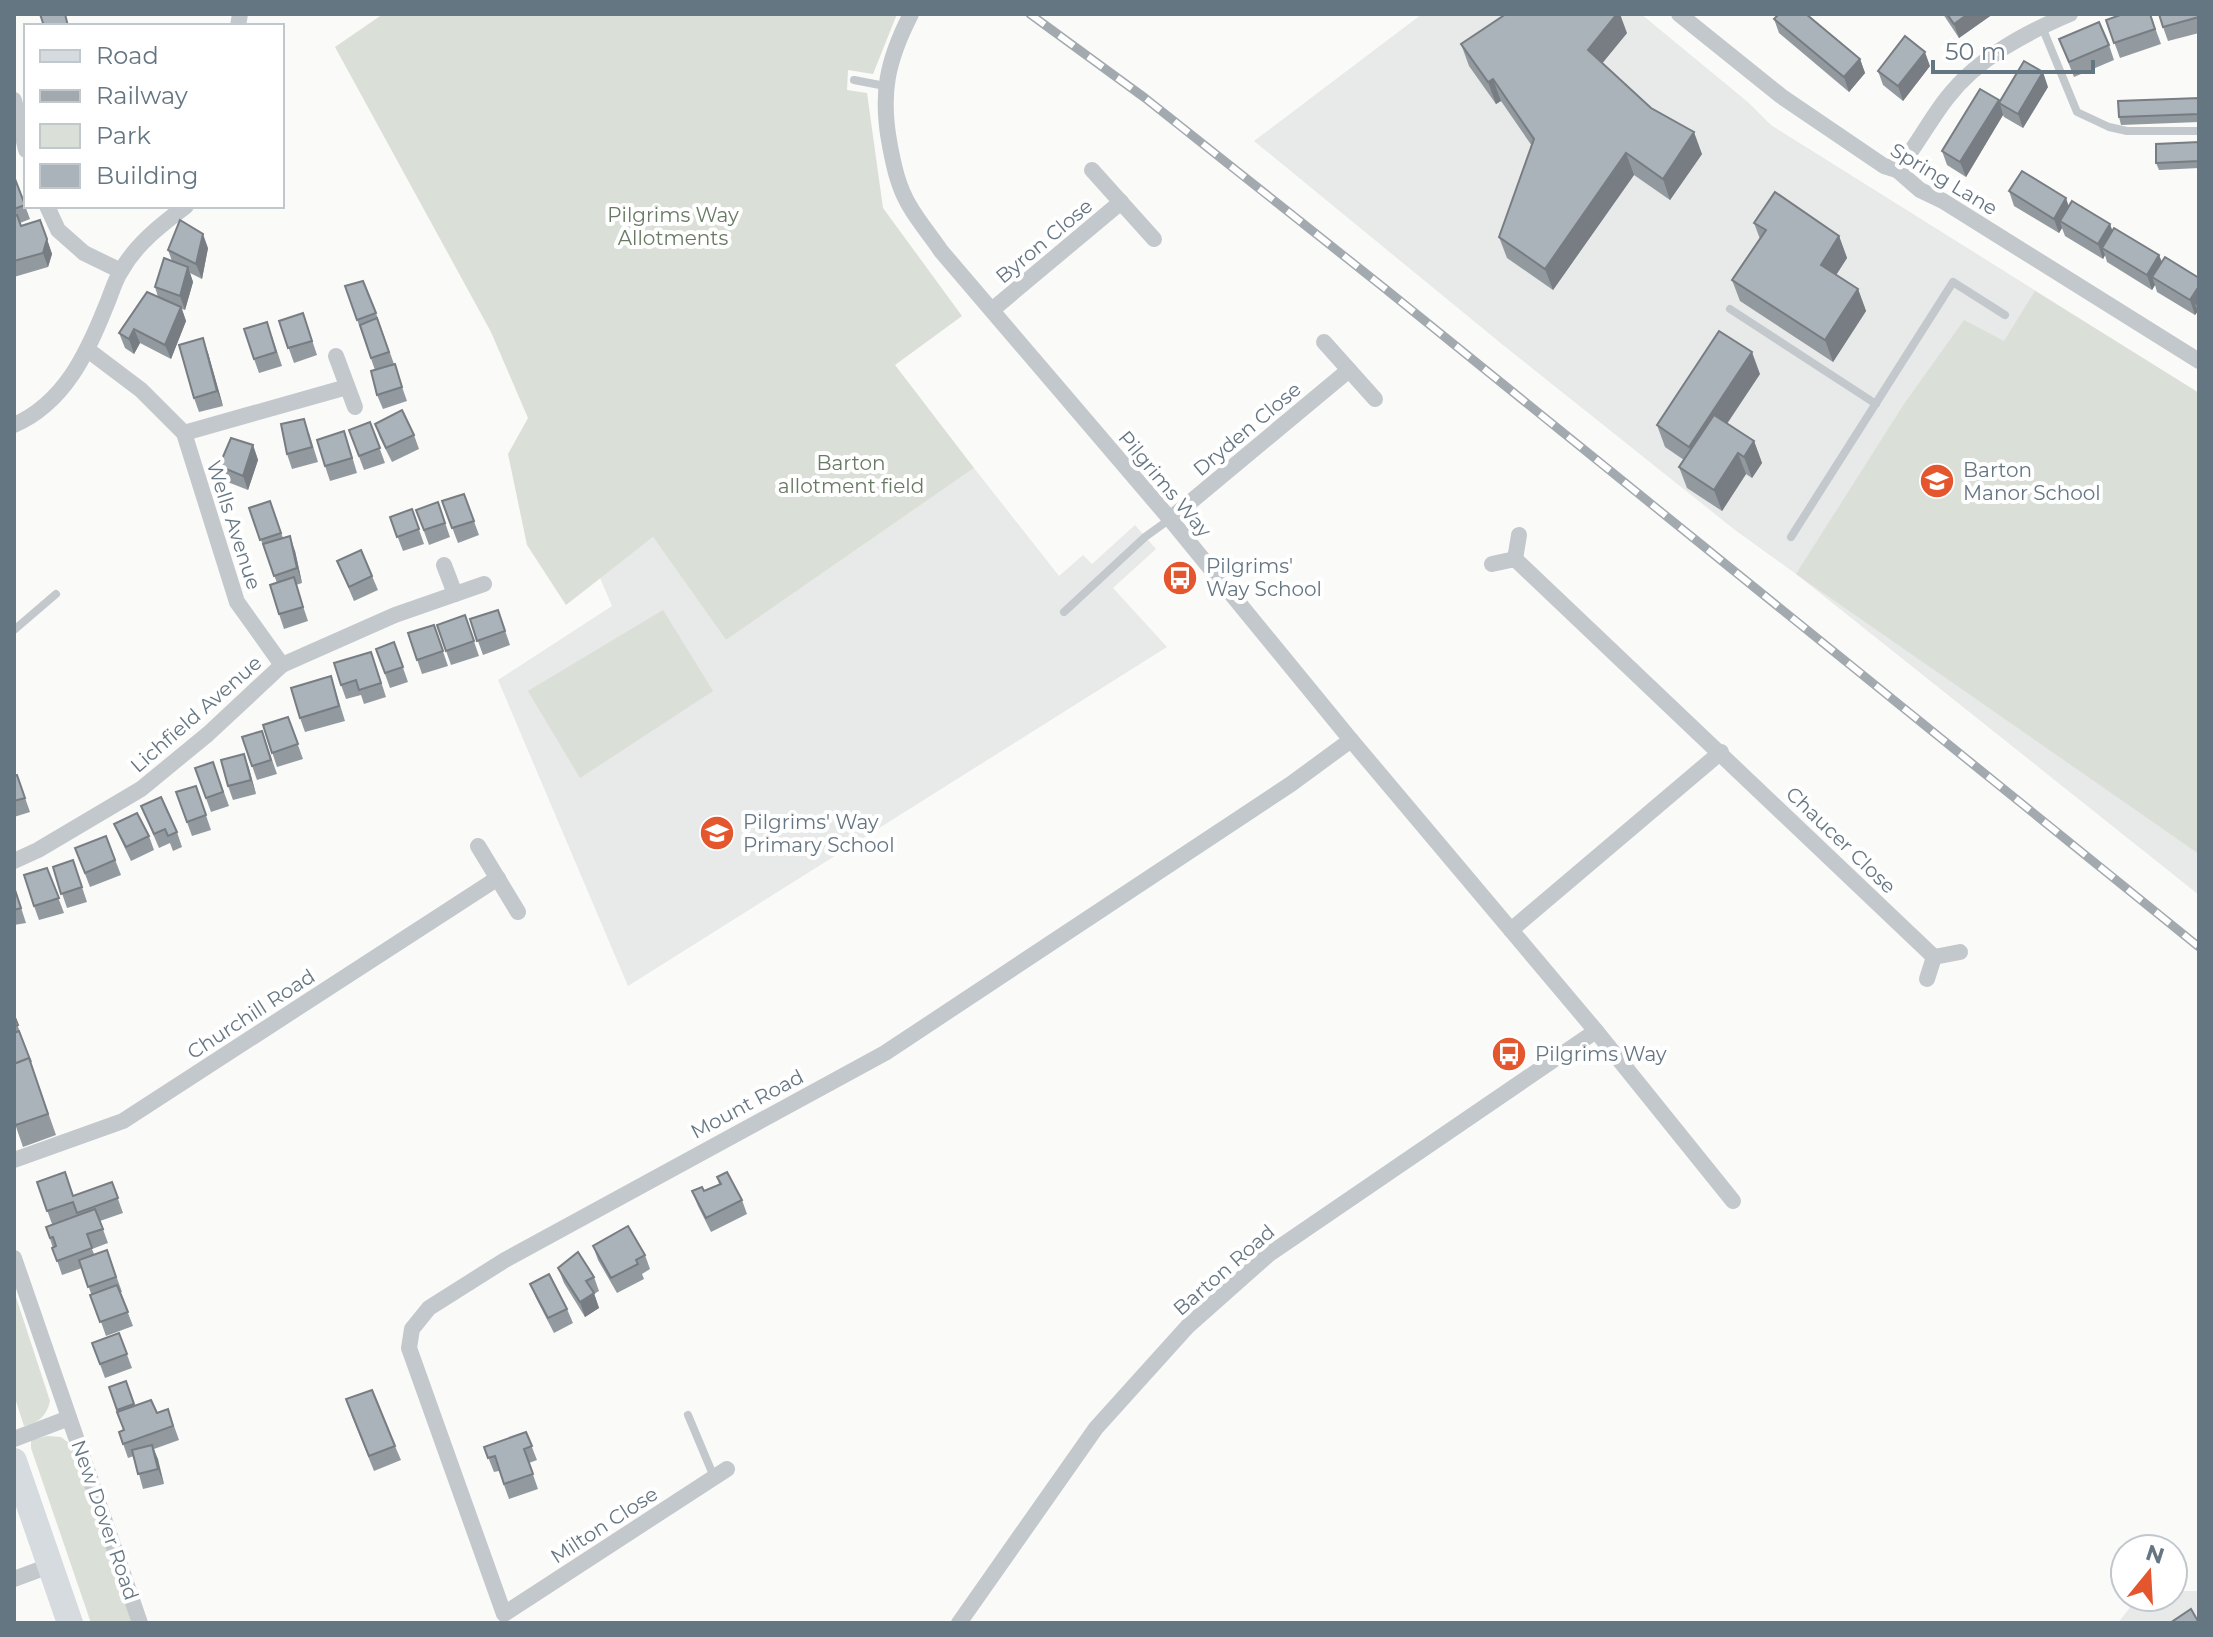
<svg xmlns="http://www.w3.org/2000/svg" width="2213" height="1637" viewBox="0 0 2213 1637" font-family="Montserrat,sans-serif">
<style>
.built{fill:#e8e9e9}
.green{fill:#dadfd7}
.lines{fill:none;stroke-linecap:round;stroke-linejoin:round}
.service{stroke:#c3c8cc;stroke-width:8}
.minor{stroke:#c3c8cc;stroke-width:16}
.primary{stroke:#d6dbdf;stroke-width:26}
.rail-casing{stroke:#a2aab0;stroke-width:9}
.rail{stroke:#fff;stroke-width:6;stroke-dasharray:18;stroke-linecap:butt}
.wall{fill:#929a9f}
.shaded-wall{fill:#777d82}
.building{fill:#aab3b9;stroke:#777d82;stroke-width:2}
.labels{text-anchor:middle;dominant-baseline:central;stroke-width:8;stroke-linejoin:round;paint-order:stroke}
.street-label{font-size:20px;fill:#657683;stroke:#fff}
.park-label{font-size:20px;fill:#687a64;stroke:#fff}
.poi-label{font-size:20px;fill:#657683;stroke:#fff;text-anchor:start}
</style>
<rect width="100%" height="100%" fill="#fafaf8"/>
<!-- built -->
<g class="built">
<polygon points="1422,14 1641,14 1749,103 1771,125 2199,393 2199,895 1796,574 1735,530 1503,345 1254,141"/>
<polygon points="974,468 1059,576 1083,555 1092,564 1135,525 1156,549 1113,588 1167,647 628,986 498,680 612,606 600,578 653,537 726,640"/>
<polygon points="2173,1591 2199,1591 2199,1623 2118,1623 2138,1597 2173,1597"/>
</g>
<!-- green -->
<g class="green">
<polygon points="383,14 897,14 873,74 848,70 847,90 867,93 883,208 962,316 895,365 974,468 726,640 653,537 566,605 527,545 508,454 528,418 491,332 335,47"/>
<polygon points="2035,291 2199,393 2199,854 1796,574 1904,404 1964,320 2004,341"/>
<polygon points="663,610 713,691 580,778 528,691"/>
<path d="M14,1291L50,1401C47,1415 39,1423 24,1426L14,1395Z"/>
<polygon points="47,1436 61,1437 70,1444 132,1623 91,1623 31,1448 31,1440"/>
</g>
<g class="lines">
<!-- service -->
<g class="service">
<polyline points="2042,27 2077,112 2109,127 2127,131 2199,131"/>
<polyline points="854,80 885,86"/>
<polyline points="1730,309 1876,404"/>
<polyline points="1791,537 1953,282 2005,315"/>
<polyline points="1064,612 1145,537 1170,519"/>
<polyline points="14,630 56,594"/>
<polyline points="688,1415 714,1477"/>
</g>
<!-- minor -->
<g class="minor">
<path d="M911,14C887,61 880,94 890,146C894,167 898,186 909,205C918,221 931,236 941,251L1170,519L1351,740L1596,1031L1733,1201"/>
<polyline points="1679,14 1781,96 1884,166 1897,170 1920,190 1943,201 2199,361"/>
<polyline points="238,26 240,14"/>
<polyline points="14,100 26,150"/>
<polyline points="1092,170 1154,239"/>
<path d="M1897,170C1916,147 1929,121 1947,98C1978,58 2025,33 2070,14"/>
<polyline points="47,206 58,230 84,253 121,271"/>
<polyline points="992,310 1121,202"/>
<polyline points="1324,342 1375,399"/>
<polyline points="88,350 141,390 184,433 237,602 282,665"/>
<polyline points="336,356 355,407"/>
<path d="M14,425C64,403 87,354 106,306C111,295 114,282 121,271C136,244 162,224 186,206"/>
<polyline points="184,433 347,387"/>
<polyline points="1170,519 1349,370"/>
<polyline points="1515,559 1934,957"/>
<polyline points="1492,564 1515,559 1519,535"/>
<polyline points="444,565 455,594"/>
<polyline points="478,846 518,912"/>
<polyline points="14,861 38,850 141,789 208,734 282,665 395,615 484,584"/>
<polyline points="1511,930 1721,752"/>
<polyline points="1927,979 1934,957 1960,952"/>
<polyline points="14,1160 123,1121 498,878"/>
<polyline points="14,1258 140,1623"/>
<polyline points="14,1439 69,1418"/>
<polyline points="727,1469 504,1614 409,1348 412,1329 429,1308 505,1260 885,1053 1291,784 1351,740"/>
<polyline points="14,1579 49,1566"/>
<polyline points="959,1623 1096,1428 1188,1326 1268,1255 1596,1031"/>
</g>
<!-- primary -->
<polyline class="primary" points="14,1461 70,1623"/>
<!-- rail casing -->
<g class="rail-casing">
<polyline id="rail" points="1030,14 1145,98 1383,287 2199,947"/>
</g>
<!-- rail -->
<use href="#rail" class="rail"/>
</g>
<!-- wall -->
<g class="wall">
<polygon points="1943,14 1993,14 1959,38"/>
<polygon points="2150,14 2161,44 2120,58 2106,20"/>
<polygon points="2199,14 2199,33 2168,41 2163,27"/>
<polygon points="1774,19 1860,59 1865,73 1849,92 1779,33"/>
<polygon points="1627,33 1602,63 1702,154 1670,200 1634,175 1553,290 1507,258 1499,237 1532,146 1501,101 1496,104 1469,66 1461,44"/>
<polygon points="2059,39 2109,45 2114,60 2074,77"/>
<polygon points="1930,66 1903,101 1883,85 1878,71"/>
<polygon points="2048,87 2023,128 2004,117 2003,115 1966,177 1947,165 1942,151 1999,100 1999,102"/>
<polygon points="2199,98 2199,122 2121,125 2119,117"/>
<polygon points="2199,142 2199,168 2159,170 2156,163"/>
<polygon points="14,179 15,179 30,219 20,223 22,226 40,220 52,254 48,267 14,277"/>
<polygon points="2009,191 2069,206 2110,224 2112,231 2159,255 2162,262 2199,278 2199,315 2198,311 2195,315 2157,292 2155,285 2152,290 2107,262 2105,255 2103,259 2065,236 2062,228 2059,233 2014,206"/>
<polygon points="1754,223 1839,236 1847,258 1836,275 1858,289 1866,311 1833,362 1740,301 1732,280 1760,239"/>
<polygon points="208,248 202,279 190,273 193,282 185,310 182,309 186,321 171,359 140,343 134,354 125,348 119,333 158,297 155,287 172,261 168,250"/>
<polygon points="345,286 376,313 407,401 383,409 377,395 375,370"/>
<polygon points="303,313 317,355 294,363 279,321"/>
<polygon points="272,336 282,366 259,373 254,359"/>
<polygon points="208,353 223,406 199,412 194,398"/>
<polygon points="1760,374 1727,424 1754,441 1762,463 1752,478 1746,474 1722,511 1687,488 1679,467 1684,460 1665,447 1657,425"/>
<polygon points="370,422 385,463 364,470 349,430"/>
<polygon points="375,424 414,435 419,449 392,462 380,438"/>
<polygon points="309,433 318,462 292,469 287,454"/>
<polygon points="253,445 258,460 248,490 225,481 219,466"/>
<polygon points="349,446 357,473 330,481 325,466"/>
<polygon points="464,494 479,535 458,543 442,501"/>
<polygon points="270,501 283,538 295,551 302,583 296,585 308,621 284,629 279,614 277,583 249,508"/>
<polygon points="438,502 450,537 429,545 416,510"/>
<polygon points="412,509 424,544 403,551 390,517"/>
<polygon points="337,561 372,576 378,590 354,601"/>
<polygon points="498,610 510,645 483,655 470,619"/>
<polygon points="465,615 479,656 451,665 437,625"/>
<polygon points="434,625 448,666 422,674 408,633"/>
<polygon points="394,642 408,682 390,688 376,649"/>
<polygon points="376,666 386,697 364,704 361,695 346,699 341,685"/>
<polygon points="331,676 345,721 305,732 300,718"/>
<polygon points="288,717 303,759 277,767 263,725"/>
<polygon points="262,731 277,774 257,780 242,737"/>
<polygon points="244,754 256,794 233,800 228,786"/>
<polygon points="213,762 229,806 211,812 195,768"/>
<polygon points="17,775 30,812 14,817 14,776"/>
<polygon points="196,786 211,830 192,836 176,792"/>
<polygon points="141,806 177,832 182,847 173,851 170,843 159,848"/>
<polygon points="114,824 149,836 154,850 131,861 120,838"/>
<polygon points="106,836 121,875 90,887 75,848"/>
<polygon points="73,860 87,902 67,908 53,867"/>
<polygon points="47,868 64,913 39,920 34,906"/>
<polygon points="14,886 26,923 14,925"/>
<polygon points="14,1015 56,1135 23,1147 14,1121"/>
<polygon points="717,1177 742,1200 747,1214 711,1232 698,1206 692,1191 704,1191 719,1184"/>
<polygon points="37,1182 73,1196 112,1182 123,1213 100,1221 108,1243 92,1249 94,1254 107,1250 122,1292 120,1292 133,1326 106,1336 82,1268 62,1275 46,1227 52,1224"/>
<polygon points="593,1246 645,1255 650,1269 642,1274 644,1279 617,1293 598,1260"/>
<polygon points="558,1268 594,1277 599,1291 594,1294 599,1308 585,1317 564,1283"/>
<polygon points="530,1284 567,1309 573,1323 554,1333 536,1298"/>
<polygon points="119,1333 132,1368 105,1378 92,1343"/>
<polygon points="126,1381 134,1406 157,1413 168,1409 179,1440 154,1449 164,1484 143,1489 134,1456 128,1458 119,1432 124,1430 109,1387"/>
<polygon points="351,1414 395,1446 401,1460 374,1471"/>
<polygon points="526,1432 537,1460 529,1463 538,1489 509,1499 499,1471 494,1472 484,1447"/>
</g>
<!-- shaded-wall -->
<g class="shaded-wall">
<polygon points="1617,14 1620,14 1627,33 1596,71 1588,50"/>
<polygon points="1968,14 1993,14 1959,38 1954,24"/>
<polygon points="1925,52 1930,66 1903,101 1898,86"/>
<polygon points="1860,59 1865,73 1849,92 1844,77"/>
<polygon points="2043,72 2048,87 2023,128 2018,114"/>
<polygon points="1493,79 1501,101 1496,104 1488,82"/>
<polygon points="1999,100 2003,115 1966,177 1960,162"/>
<polygon points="1694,132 1702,154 1670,200 1663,179"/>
<polygon points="1626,153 1634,175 1553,290 1545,269"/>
<polygon points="2066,198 2071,213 2060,221 2062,228 2059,233 2054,219"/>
<polygon points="2110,224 2115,238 2102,248 2105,255 2103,259 2098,244"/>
<polygon points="203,234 208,248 202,279 196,264"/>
<polygon points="1839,236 1847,258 1829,286 1821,265"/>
<polygon points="47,239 52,254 48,267 43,253"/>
<polygon points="2159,255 2164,269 2152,277 2155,285 2152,290 2147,275"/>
<polygon points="188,267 193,282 185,310 180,296"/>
<polygon points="2199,286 2199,307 2195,304 2198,311 2195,315 2190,300"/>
<polygon points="1858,289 1866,311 1833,362 1825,340"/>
<polygon points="181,307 186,321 171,359 165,345"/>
<polygon points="134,329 140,343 134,354 129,339"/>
<polygon points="203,338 208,353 223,406 217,391"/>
<polygon points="1752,352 1760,374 1697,468 1689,447"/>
<polygon points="1754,441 1762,463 1752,478 1744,457"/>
<polygon points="253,445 258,460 248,490 243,476"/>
<polygon points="1738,453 1746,474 1722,511 1714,490"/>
<polygon points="290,536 295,551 302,583 297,568"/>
<polygon points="244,754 249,768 256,794 251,780"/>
<polygon points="594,1293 599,1308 585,1317 580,1302"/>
<polygon points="152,1445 158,1459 164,1484 158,1469"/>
</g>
<!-- building -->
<g class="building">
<polygon points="40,14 65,14 68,26 44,26"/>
<polygon points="1506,14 1617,14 1588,50 1651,108 1694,132 1663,179 1626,153 1545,269 1499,237 1534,139 1493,79 1488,82 1461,44"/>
<polygon points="1779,14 1806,14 1860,59 1844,77 1774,19"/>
<polygon points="1947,14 1968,14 1954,24"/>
<polygon points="2123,14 2150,14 2155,29 2114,43 2106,20"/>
<polygon points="2159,14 2199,14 2199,17 2163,27"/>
<polygon points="2099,22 2109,45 2069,62 2059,39"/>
<polygon points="1905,36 1925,52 1898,86 1878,71"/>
<polygon points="2024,61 2043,72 2018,114 1999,103"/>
<polygon points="1980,89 1999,100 1960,162 1942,151"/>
<polygon points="2199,98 2199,114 2119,117 2118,101"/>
<polygon points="2199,142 2199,161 2156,163 2156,144"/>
<polygon points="2022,171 2066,198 2054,219 2009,191"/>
<polygon points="14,179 15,179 25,205 14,209"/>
<polygon points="1775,192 1839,236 1821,265 1858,289 1825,340 1732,280 1766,230 1754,223"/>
<polygon points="2072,201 2110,224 2098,244 2060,221"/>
<polygon points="17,215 21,226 40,220 47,239 43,253 14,261 14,216"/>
<polygon points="180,220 203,234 196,264 168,250"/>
<polygon points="2114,228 2159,255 2147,275 2102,248"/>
<polygon points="2165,257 2199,278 2199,286 2190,300 2152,277"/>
<polygon points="164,258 188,267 180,296 155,287"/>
<polygon points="363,281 376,313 357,320 345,286"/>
<polygon points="147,292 181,307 165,345 134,329 129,339 119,333"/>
<polygon points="303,313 312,341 288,348 279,321"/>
<polygon points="377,318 389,352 371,358 360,325"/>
<polygon points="267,322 276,352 254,359 244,329"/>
<polygon points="1719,331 1752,352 1689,447 1657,425"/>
<polygon points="203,338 217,391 194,398 179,345"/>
<polygon points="395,364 402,387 377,395 371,371"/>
<polygon points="402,410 414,435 386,448 375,424"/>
<polygon points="1714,415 1754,441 1744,457 1738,453 1714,490 1679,467"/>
<polygon points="304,419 312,447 287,454 281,424"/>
<polygon points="370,422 380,448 359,456 349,430"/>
<polygon points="344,431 352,458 325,466 317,440"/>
<polygon points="231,438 253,445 243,476 219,466"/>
<polygon points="464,494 474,521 452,528 442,501"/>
<polygon points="270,501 281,533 260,540 249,508"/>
<polygon points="438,502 445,523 424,530 416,510"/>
<polygon points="412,509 419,529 397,537 390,517"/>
<polygon points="290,536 297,568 274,576 263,544"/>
<polygon points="361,550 372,576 349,587 337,561"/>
<polygon points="294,577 303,607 279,614 270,585"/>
<polygon points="498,610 505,631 477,641 470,619"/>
<polygon points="465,615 474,641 446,651 437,625"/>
<polygon points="434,625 443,651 417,660 408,633"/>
<polygon points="394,642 403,667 385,673 376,649"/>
<polygon points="371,652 381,683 359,690 356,680 341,685 334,663"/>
<polygon points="331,676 339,706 300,718 291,688"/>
<polygon points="288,717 298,744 272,753 263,725"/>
<polygon points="262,731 271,760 252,766 242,737"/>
<polygon points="244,754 251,780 228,786 221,760"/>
<polygon points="213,762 223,792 206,798 195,768"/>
<polygon points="17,775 25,798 14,801 14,776"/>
<polygon points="196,786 206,815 187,822 176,792"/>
<polygon points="161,797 177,832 168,836 165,829 154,834 141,806"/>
<polygon points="137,813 149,836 126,847 114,824"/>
<polygon points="106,836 115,860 85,873 75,848"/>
<polygon points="73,860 82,887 61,894 53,867"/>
<polygon points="47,868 59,898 34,906 24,875"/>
<polygon points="14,887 21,908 14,910"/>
<polygon points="14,1015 18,1025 14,1026"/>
<polygon points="19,1031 31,1062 29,1058 14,1064 14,1033"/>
<polygon points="29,1058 48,1114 16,1125 14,1121 14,1064"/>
<polygon points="65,1172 73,1196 112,1182 118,1198 77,1213 73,1202 47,1211 37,1182"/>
<polygon points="727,1172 742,1200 706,1218 692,1191 702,1187 704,1191 721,1184 717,1177"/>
<polygon points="95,1209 103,1229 87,1234 92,1248 57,1261 52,1248 56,1246 53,1237 50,1238 46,1227"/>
<polygon points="628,1226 645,1255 636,1260 638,1264 611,1278 593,1246"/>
<polygon points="107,1250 116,1277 88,1287 79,1260"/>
<polygon points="578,1252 594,1277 586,1281 594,1293 580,1302 558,1268"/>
<polygon points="549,1274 567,1309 548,1318 530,1284"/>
<polygon points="117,1285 128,1312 100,1322 90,1295"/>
<polygon points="119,1333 127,1354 100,1364 92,1343"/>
<polygon points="126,1381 134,1404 117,1410 109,1387"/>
<polygon points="372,1390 395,1446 369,1456 346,1399"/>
<polygon points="151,1400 157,1413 168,1409 173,1426 123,1444 119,1432 124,1430 117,1412"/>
<polygon points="526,1432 532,1446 524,1449 533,1474 504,1484 495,1456 488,1458 484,1447"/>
<polygon points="152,1445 158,1469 138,1474 132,1450"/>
<polygon points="2191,1609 2199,1623 2170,1623"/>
</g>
<!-- icons -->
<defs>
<g id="school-disc" transform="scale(1.8)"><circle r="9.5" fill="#e4572e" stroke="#fff"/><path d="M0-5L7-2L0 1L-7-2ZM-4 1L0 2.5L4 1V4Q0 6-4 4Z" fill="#fff"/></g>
<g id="bus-disc" transform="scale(1.8)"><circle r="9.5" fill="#e4572e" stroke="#fff"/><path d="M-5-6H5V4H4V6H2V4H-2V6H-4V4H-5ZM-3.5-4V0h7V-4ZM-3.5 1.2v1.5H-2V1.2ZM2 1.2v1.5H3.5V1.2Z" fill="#fff"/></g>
</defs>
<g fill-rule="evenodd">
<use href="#school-disc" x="1937" y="481"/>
<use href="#bus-disc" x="1180" y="578"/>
<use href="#school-disc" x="717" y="833"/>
<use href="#bus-disc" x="1509" y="1054"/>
</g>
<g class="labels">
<!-- street labels -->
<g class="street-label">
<text transform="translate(1944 179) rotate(31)">Spring Lane</text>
<text transform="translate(1044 241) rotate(-40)">Byron Close</text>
<text transform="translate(1247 429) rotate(-40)">Dryden Close</text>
<text transform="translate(1165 484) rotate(50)">Pilgrims Way</text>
<text transform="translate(234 525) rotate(72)">Wells Avenue</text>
<text transform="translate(196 714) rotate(-41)">Lichfield Avenue</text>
<text transform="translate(1841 840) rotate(44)">Chaucer Close</text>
<text transform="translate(251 1014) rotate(-33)">Churchill Road</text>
<text transform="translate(747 1104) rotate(-28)">Mount Road</text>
<text transform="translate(1224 1270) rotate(-41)">Barton Road</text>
<text transform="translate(105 1520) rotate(71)">New Dover Road</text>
<text transform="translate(604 1525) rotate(-33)">Milton Close</text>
</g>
<!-- park labels -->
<g class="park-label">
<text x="673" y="215">Pilgrims Way<tspan x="673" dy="23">Allotments</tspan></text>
<text x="851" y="463">Barton<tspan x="851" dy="23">allotment field</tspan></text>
</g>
<!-- poi labels -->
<g class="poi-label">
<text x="1963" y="470">Barton<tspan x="1963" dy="23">Manor School</tspan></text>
<text x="1206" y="566">Pilgrims'<tspan x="1206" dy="23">Way School</tspan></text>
<text x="743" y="822">Pilgrims' Way<tspan x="743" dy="23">Primary School</tspan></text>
<text x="1535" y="1054">Pilgrims Way</text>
</g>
</g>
<!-- border -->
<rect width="2213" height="1637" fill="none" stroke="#657683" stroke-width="32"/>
<!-- legend -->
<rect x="24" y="24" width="260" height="184" fill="#ffffff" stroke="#c1c8cd" stroke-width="2"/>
<rect x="40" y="50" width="40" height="12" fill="#d6dbdf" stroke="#c1c8cd" stroke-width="2"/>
<text x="96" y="64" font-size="24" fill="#657683">Road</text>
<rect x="40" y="90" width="40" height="12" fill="#a2aab0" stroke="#c1c8cd" stroke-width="2"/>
<text x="96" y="104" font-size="24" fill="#657683">Railway</text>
<rect x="40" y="124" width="40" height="24" fill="#dadfd7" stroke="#c1c8cd" stroke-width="2"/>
<text x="96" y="144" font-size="24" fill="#657683">Park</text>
<rect x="40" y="164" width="40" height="24" fill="#aab3b9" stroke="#c1c8cd" stroke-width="2"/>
<text x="96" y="184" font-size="24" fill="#657683">Building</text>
<!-- north arrow -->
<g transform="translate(2149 1573) rotate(18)"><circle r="38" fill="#ffffff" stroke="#c1c8cd" stroke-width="2"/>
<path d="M0-6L14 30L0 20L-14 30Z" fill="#e4572e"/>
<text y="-12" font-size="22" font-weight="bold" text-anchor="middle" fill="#657683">N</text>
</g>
<!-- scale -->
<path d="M1933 60v12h160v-12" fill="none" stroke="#657683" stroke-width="4"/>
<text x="1945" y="60" font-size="24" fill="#657683" stroke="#ffffff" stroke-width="6" paint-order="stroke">50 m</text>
</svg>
